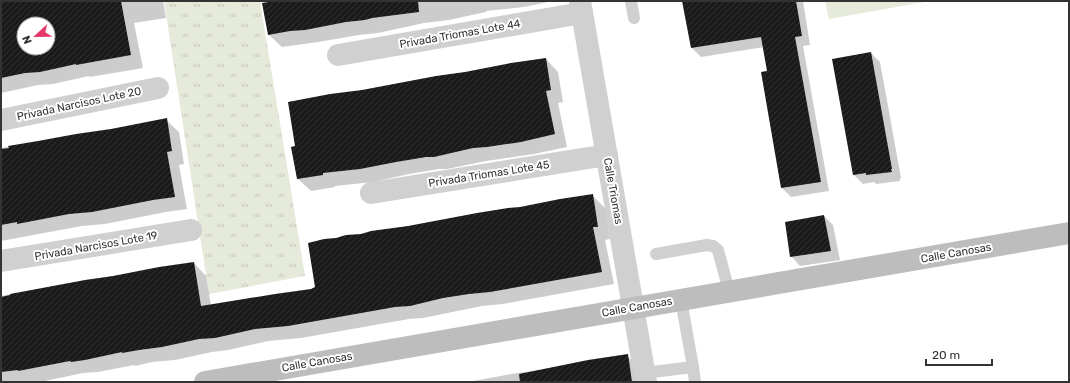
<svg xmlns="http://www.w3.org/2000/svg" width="1070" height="383" viewBox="0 0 1070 383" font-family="Rubik,sans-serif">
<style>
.grass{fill:url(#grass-tufts)}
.garden{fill:#e6eadb}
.shadow{fill:#0003;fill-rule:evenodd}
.building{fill:url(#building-hatch);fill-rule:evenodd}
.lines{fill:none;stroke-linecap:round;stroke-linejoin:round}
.lane{stroke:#d0d0d0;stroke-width:12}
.street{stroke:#d0d0d0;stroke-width:22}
.secondary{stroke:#bdbdbd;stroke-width:22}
.labels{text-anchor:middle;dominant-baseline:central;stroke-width:4;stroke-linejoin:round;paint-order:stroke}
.street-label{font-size:11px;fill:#333;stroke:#fff}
</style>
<defs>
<pattern id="grass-tufts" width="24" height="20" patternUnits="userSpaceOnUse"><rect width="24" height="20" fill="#e6eadb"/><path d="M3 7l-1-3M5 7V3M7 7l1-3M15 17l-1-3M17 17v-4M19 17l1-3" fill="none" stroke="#c6c9bc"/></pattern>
<pattern id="building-hatch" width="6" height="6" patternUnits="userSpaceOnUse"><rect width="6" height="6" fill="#1a1a1a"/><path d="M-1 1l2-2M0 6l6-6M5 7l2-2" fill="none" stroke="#333"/></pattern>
</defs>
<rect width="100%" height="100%" fill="#fff"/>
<!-- grass -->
<polygon class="grass" points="164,1 260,1 305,276 209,294"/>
<!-- garden -->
<polygon class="garden" points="825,1 930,1 829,19"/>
<!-- shadow -->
<g class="shadow">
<path d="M1,1H163L166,18L134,23L143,68L90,77L89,76L53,84L38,85L1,93ZM24,24H48V48H24Z"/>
<polygon points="266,1 553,1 524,7 486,11 486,12 449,20 424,23 378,33 359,35 318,42 282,47 269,35 263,4 267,3"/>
<polygon points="684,1 803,1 810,45 803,46 829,191 791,197 782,188 768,72 764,47 701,57 692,48"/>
<polygon points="871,53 880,62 901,178 900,178 900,181 876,184 874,182 863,184 854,175 834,60"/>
<polygon points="546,59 558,72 563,102 558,103 567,147 534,154 500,159 486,161 447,169 439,169 409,174 373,182 335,186 335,187 311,191 298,179 296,147 362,91"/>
<polygon points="166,120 179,132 184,164 179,165 187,209 166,212 105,224 82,226 1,241 1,148 112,130"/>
<polygon points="592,195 605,208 610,239 605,240 614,284 503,304 482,306 423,318 409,319 301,338 268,341 228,350 212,352 175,360 152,362 135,366 134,365 98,372 83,373 40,382 1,382 1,296 85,281 194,263 206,276 211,305 312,290 408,227"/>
<polygon points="824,216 833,225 840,260 800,266 791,256"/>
<polygon points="627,356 640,368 642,382 468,382 511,374 546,369"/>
</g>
<!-- building -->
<g class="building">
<path d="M1,1H121L131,55L76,65V64L40,72L25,73L1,78ZM24,24H48V48H24Z"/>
<polygon points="274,1 418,1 419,12 372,18 365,20 346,22 305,30 290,31 268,35 262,3"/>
<polygon points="682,1 796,1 802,36 795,37 821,182 781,188 761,72 767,71 761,37 691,48"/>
<polygon points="871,52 892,169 891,169 892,172 866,175 866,173 853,175 832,59"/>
<polygon points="546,58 551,90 546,91 555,134 521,142 487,147 473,148 434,157 426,157 396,162 360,169 323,173 323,175 297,179 291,147 295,146 288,102 330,94 362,90 436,76 465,72 511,63"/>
<polygon points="167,118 172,151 167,152 175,197 153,200 92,212 69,214 17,224 17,222 1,225 1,149 9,148 8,146 38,141 76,134 111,129"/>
<polygon points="593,194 598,227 593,227 602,272 490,292 469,294 443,298 410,306 395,307 288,326 255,329 215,338 199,339 162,347 139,350 122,353 122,352 85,360 71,362 70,361 18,371 18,370 1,372 1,297 10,295 10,294 85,280 113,276 159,267 194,262 201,306 275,294 311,289 315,287 308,243 324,239 336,238 346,235 361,234 371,231 408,226 477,213 508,208 520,207 560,199"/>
<polygon points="824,215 831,251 790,257 785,222"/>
<polygon points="628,354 632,382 520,382 519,374 588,360"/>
</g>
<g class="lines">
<!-- lane -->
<g class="lane">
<polyline points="631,1 634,18"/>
<polyline points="656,254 707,245 713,246 718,250 729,291"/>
<polyline points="693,367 695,382"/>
<polyline points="644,373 693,367 681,300"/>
</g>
<!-- street -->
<g class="street">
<polyline points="580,1 646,382"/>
<polyline points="338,55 582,13"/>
<polyline points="1,120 158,88"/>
<polyline points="371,193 607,155"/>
<polyline points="1,261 191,230"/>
</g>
<!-- secondary -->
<polyline class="secondary" points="205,382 1069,233"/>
</g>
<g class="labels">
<!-- street labels -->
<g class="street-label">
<text transform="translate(460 34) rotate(-10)">Privada Triomas Lote 44</text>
<text transform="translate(79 104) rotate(-12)">Privada Narcisos Lote 20</text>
<text transform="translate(489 174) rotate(-9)">Privada Triomas Lote 45</text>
<text transform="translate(613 191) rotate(80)">Calle Triomas</text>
<text transform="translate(96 246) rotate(-10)">Privada Narcisos Lote 19</text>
<text transform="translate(956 253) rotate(-10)">Calle Canosas</text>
<text transform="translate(637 307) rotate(-10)">Calle Canosas</text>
<text transform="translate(317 362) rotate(-10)">Calle Canosas</text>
</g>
</g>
<!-- border -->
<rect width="1070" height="383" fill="none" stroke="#333333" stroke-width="4"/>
<!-- north arrow -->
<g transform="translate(36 36) rotate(248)"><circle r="19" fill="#ffffff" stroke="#adadad"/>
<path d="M0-3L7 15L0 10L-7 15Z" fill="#e7386d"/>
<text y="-6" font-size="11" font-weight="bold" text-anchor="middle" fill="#333333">N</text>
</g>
<!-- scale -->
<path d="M926 359v6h66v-6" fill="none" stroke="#333333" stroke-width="2"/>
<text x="932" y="359" font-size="12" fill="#333333" stroke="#ffffff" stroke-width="3" paint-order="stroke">20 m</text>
</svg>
